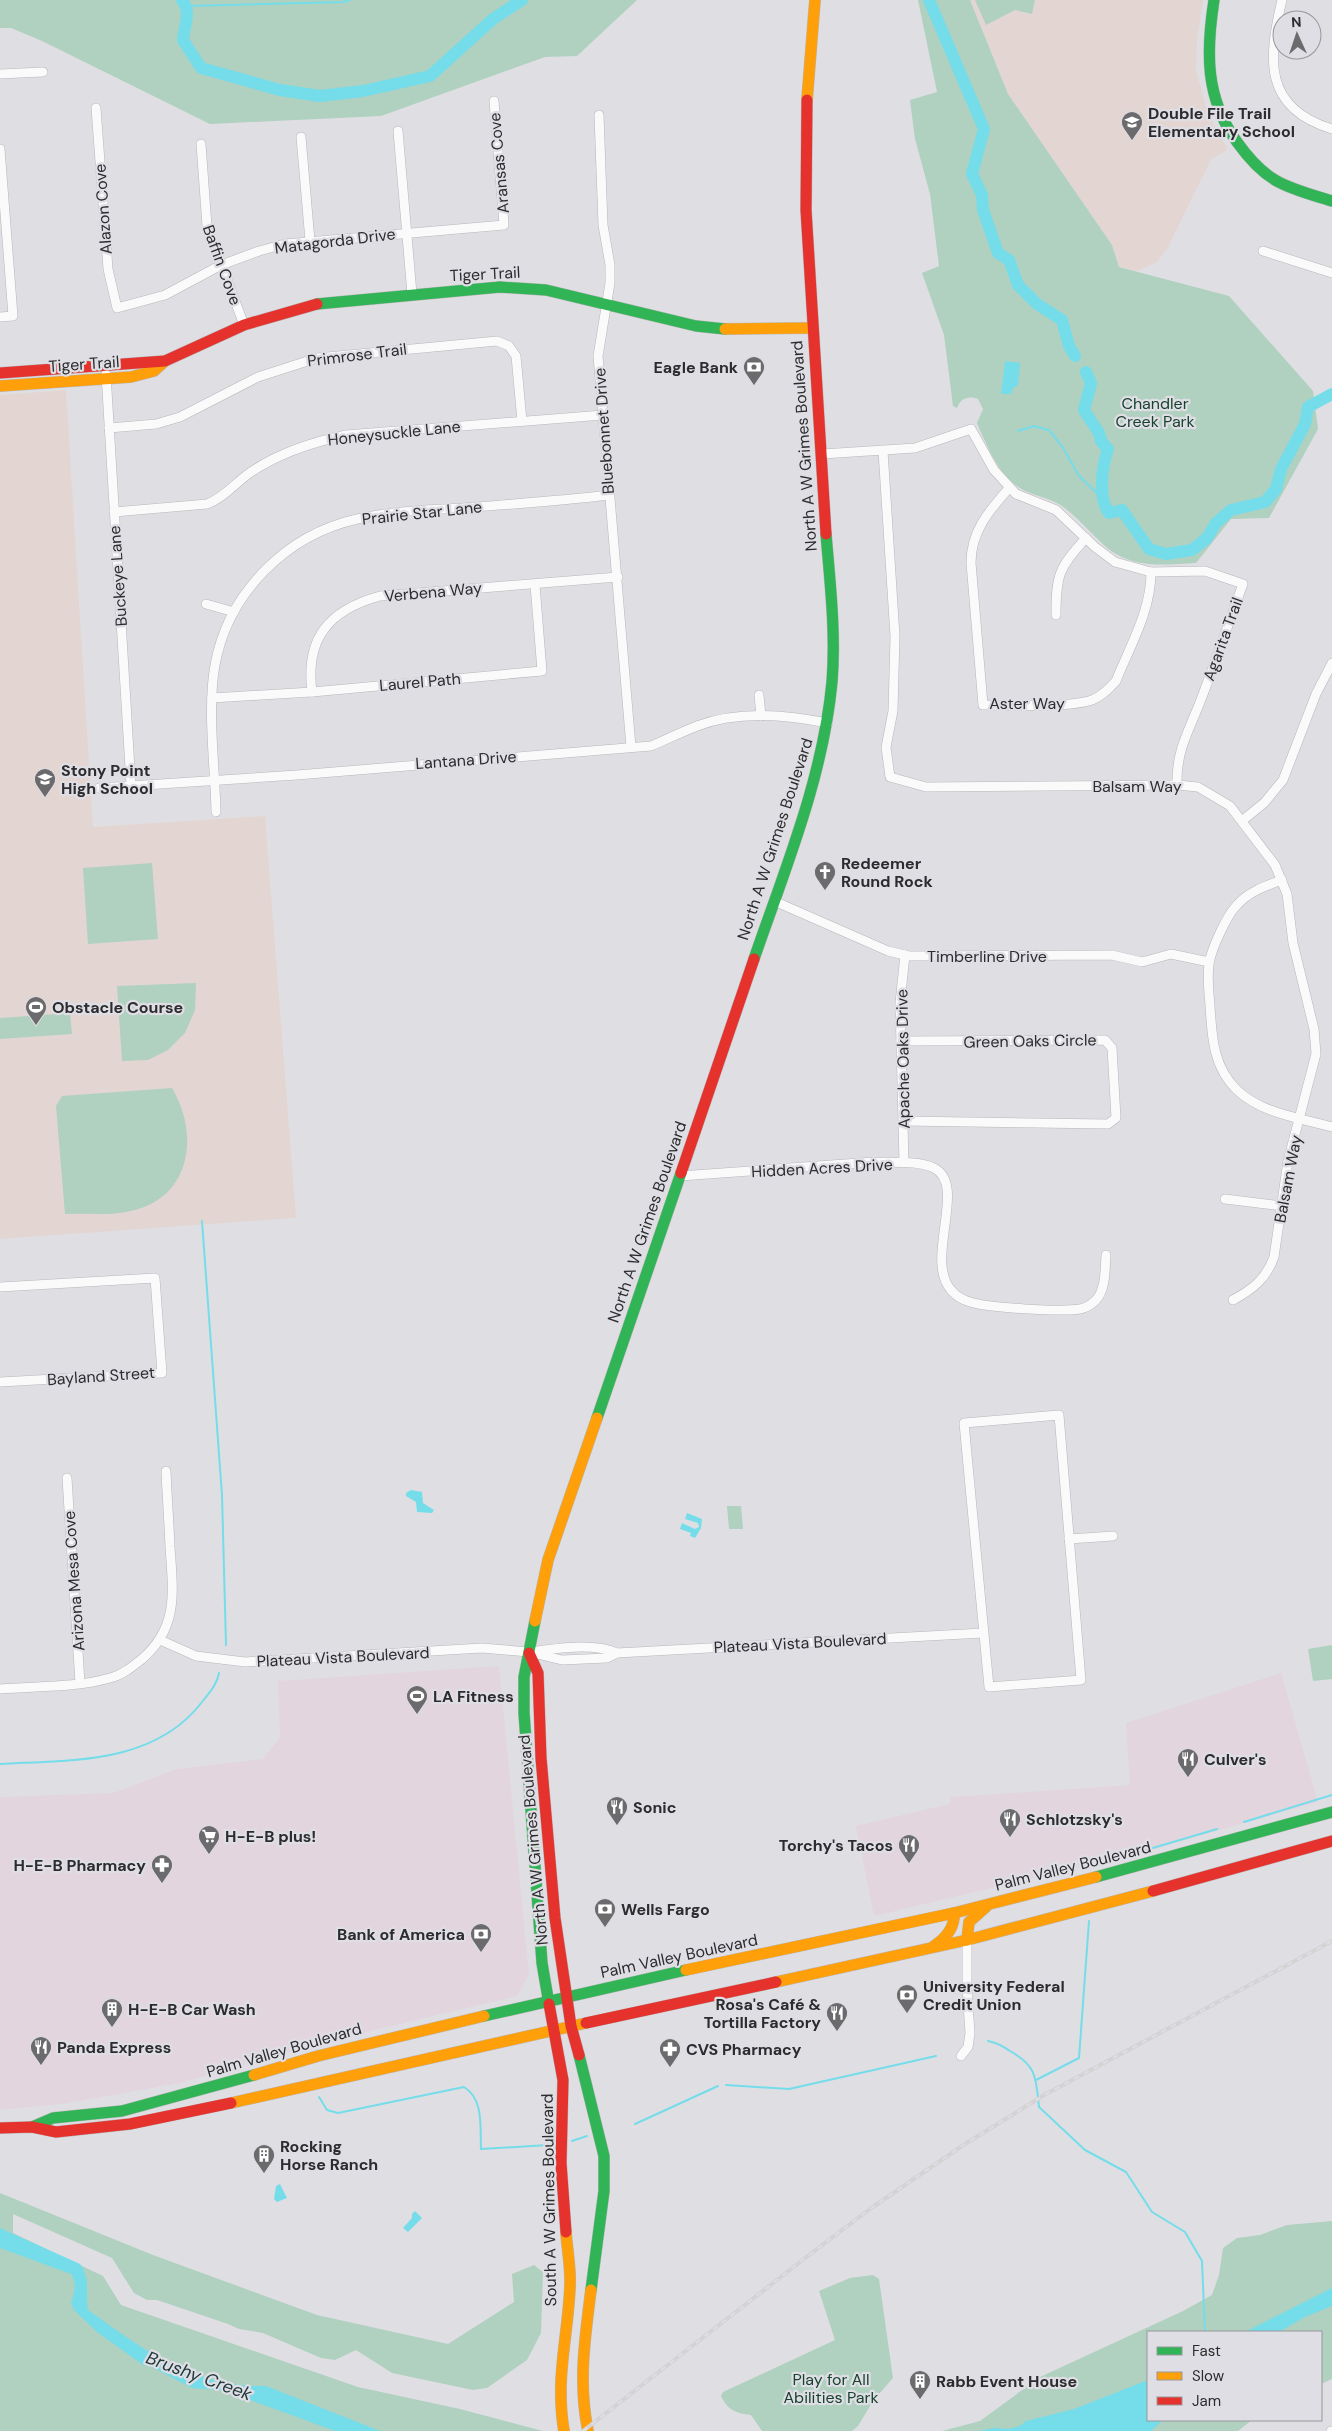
<svg xmlns="http://www.w3.org/2000/svg" width="1332" height="2431" viewBox="0 0 1332 2431" font-family="'DM Sans',sans-serif">
<style>
.commercial{fill:#e2d5de}
.education{fill:#e3d6d2}
.green{fill:#b0d0c0}
.water{fill:#75dcea}
.lines{fill:none;stroke-linecap:round;stroke-linejoin:round}
.stream{stroke:#75dcea;stroke-width:2}
.river{stroke:#75dcea;stroke-width:12}
.street-casing{stroke:#b7b7ba;stroke-width:10}
.fast-casing{stroke:#b7b7ba;stroke-width:12}
.slow-casing{stroke:#b7b7ba;stroke-width:12}
.jam-casing{stroke:#b7b7ba;stroke-width:12}
.street{stroke:#fafafb;stroke-width:9}
.fast{stroke:#30b455;stroke-width:11}
.slow{stroke:#ff9f0a;stroke-width:11}
.jam{stroke:#e5322d;stroke-width:11}
.rail-casing{stroke:#d3d3d4;stroke-width:4}
.rail{stroke:#dedee4;stroke-width:2;stroke-dasharray:5.5;stroke-linecap:butt}
.labels{text-anchor:middle;dominant-baseline:central;stroke-width:4.5;stroke-linejoin:round;paint-order:stroke}
.poi-label{font-size:16px;font-weight:bold;fill:#2c2c2e;stroke:#dedee4;text-anchor:start}
.street-label{font-size:16px;fill:#2c2c2e;stroke:#dedee4}
.park-label{font-size:16px;fill:#17432e;stroke:#dedee4}
.water-label{font-size:18px;font-style:italic;fill:#223a3d;stroke:#dedee4}
</style>
<rect width="100%" height="100%" fill="#dfdfe3"/>
<!-- commercial -->
<g class="commercial">
<polygon points="499,1666 529,1975 517,1996 337,2039 180,2083 62,2104 0,2110 0,1797 113,1793 177,1769 263,1759 280,1737 278,1681"/>
<polygon points="1281,1673 1318,1802 1147,1851 874,1916 856,1826 949,1804 951,1797 1130,1785 1126,1723"/>
</g>
<!-- education -->
<g class="education">
<polygon points="970,0 1203,0 1197,41 1196,70 1207,110 1218,133 1228,149 1211,160 1167,249 1157,262 1138,271 1119,267 1112,245 1008,94"/>
<polygon points="66,390 93,827 265,816 296,1218 0,1239 0,395"/>
</g>
<!-- green -->
<g class="green">
<polygon points="0,0 637,0 577,56 545,57 381,116 210,124 42,41 11,28 0,28"/>
<path d="M918,0H970L1008,94L1112,245L1119,267L1229,296L1313,391L1318,429L1269,518L1231,519L1196,563C1164,565 1131,569 1105,546C1092,534 1080,520 1066,509C1054,499 1039,497 1025,491C1000,478 990,452 979,428L977,423L983,409L978,399C968,395 960,399 957,408L953,406L944,335L922,273L939,266L930,194L915,139L910,100L937,92Z"/>
<polygon points="975,0 1035,0 1032,14 1015,10 986,25"/>
<polygon points="152,863 158,939 88,944 83,868"/>
<polygon points="196,983 195,1010 185,1033 168,1050 148,1060 122,1061 117,986"/>
<polygon points="70,1013 72,1034 0,1039 0,1018"/>
<path d="M172,1088C200,1135 191,1198 131,1211C111,1216 86,1213 65,1214L56,1106L62,1096Z"/>
<polygon points="727,1506 741,1506 743,1529 729,1529"/>
<polygon points="1332,1645 1332,1679 1313,1681 1308,1649"/>
<polygon points="0,2193 153,2255 317,2315 448,2344 514,2302 512,2274 534,2265 543,2272 541,2333 527,2360 487,2388 473,2390 392,2373 356,2350 335,2360 321,2358 263,2333 239,2329 228,2324 157,2300 147,2300 134,2293 112,2258 13,2214 13,2233 103,2276 121,2305 358,2387 460,2409 543,2431 0,2431"/>
<polygon points="1332,2221 1332,2379 1321,2384 1321,2332 1148,2332 1148,2420 1252,2420 1238,2431 942,2431 980,2421 1040,2377 1183,2311 1212,2295 1219,2275 1223,2248 1237,2238 1260,2235 1287,2225"/>
<path d="M873,2275L879,2279L893,2378L873,2401L858,2426L852,2431H762L751,2415C735,2413 728,2410 721,2396L723,2392L835,2340L819,2291L850,2278Z"/>
</g>
<!-- water -->
<g class="water">
<polygon points="1005,361 1020,363 1018,385 1013,388 1011,394 1001,394"/>
<polygon points="411,1490 422,1492 423,1503 434,1510 432,1513 417,1512 416,1502 406,1496 406,1493"/>
<polygon points="687,1513 702,1519 701,1528 695,1538 690,1536 691,1533 680,1529 682,1523 695,1529 699,1527 698,1523 685,1519"/>
<polygon points="280,2184 287,2198 277,2202 274,2199 276,2186"/>
<polygon points="415,2211 422,2218 408,2232 403,2228 412,2218 412,2214"/>
<path d="M0,2228L80,2264C91,2278 85,2294 88,2310C144,2350 194,2388 266,2386L380,2431H335L242,2397L218,2390L192,2388L152,2367L143,2365L97,2332L74,2310L71,2303C75,2291 77,2284 71,2274L0,2248Z"/>
<polygon points="1332,2288 1332,2306 1305,2317 1279,2332 1245,2332"/>
<polygon points="1148,2380 1148,2420 1163,2420 1151,2431 980,2431 993,2428 1008,2429 1020,2426 1026,2421 1074,2409"/>
</g>
<g class="lines">
<!-- stream -->
<g class="stream">
<polyline points="187,6 343,2 350,0"/>
<polyline points="1018,431 1034,426 1049,430 1062,446 1079,476 1103,499"/>
<polyline points="202,1221 222,1495 226,1645"/>
<path d="M0,1764C70,1760 154,1765 202,1702C209,1693 217,1685 219,1673"/>
<polyline points="1244,1822 1332,1795"/>
<polyline points="1146,1850 1217,1829"/>
<path d="M988,2041C997,2043 1003,2046 1010,2051C1037,2066 1036,2078 1039,2107L1085,2150L1126,2172L1152,2212L1185,2232L1202,2261L1205,2332"/>
<polyline points="1036,2080 1079,2058 1089,1921"/>
<polyline points="726,2085 789,2089 936,2056"/>
<path d="M319,2097L327,2110L338,2113L464,2087C484,2099 480,2127 481,2149L548,2145"/>
<polyline points="635,2124 718,2086"/>
<polyline points="572,2141 587,2136"/>
</g>
<!-- river -->
<g class="river">
<path d="M182,0C192,13 184,25 183,40L201,68L280,90L320,96L363,91L430,76L493,19L522,0"/>
<polyline points="929,0 984,129 972,174 982,195 983,210 998,253 1009,260 1018,285 1037,304 1062,320 1069,346 1075,356"/>
<path d="M1086,372L1091,383L1084,410L1099,433L1101,441L1108,449C1102,466 1098,499 1109,513L1122,510L1149,549L1166,554L1192,550L1207,538L1216,523L1231,510L1265,502L1276,489L1281,469L1305,424L1308,407L1332,394"/>
</g>
<!-- street casing -->
<g class="street-casing">
<g id="street">
<path d="M1282,0C1268,59 1263,108 1332,129"/>
<polyline points="0,74 43,72"/>
<polyline points="96,108 108,269 117,308 165,295 221,265 259,251 285,244 504,225 494,101"/>
<polyline points="599,115 603,225 610,265 610,283 598,356 631,747"/>
<polyline points="398,131 412,294"/>
<polyline points="301,137 310,241"/>
<polyline points="201,144 207,226 244,325"/>
<polyline points="0,149 13,316 0,317"/>
<polyline points="1263,251 1332,273"/>
<polyline points="106,374 131,785"/>
<polyline points="109,428 156,424 180,417 258,377 317,358 497,341 509,346 516,356 522,421"/>
<path d="M883,451L895,636L893,711L886,747L890,777L926,787L1177,785L1198,787L1230,806L1275,865L1287,894L1293,943L1314,1029L1316,1054L1288,1161L1274,1257C1266,1279 1253,1289 1233,1300"/>
<path d="M822,454L915,448L971,429L994,470L1016,494L1056,510L1095,547L1115,562L1151,572L1205,571L1243,584C1229,622 1216,660 1202,697C1190,729 1176,749 1177,785"/>
<path d="M1009,488C989,511 971,531 971,563L983,705C1010,705 1069,708 1092,700C1102,696 1109,689 1116,681C1130,646 1151,611 1151,572"/>
<path d="M114,512L207,504C224,498 236,482 251,472C279,453 313,442 346,435L603,415"/>
<polyline points="206,604 234,612"/>
<path d="M1056,615C1056,574 1059,568 1086,538"/>
<path d="M312,692C305,638 329,610 380,596L618,577"/>
<polyline points="759,695 761,716"/>
<polyline points="212,698 312,692 542,671 535,585"/>
<path d="M99,788L297,775L651,746C667,739 682,732 697,726C739,710 786,715 828,723"/>
<path d="M216,812C215,765 207,710 215,665C228,593 286,535 357,519C391,511 427,510 462,508C511,504 560,501 609,495"/>
<polyline points="1243,820 1264,803 1283,780 1316,694 1332,663"/>
<path d="M1282,880C1265,886 1248,892 1236,906C1226,917 1211,950 1209,964C1207,978 1209,992 1210,1006C1212,1037 1213,1067 1237,1090C1262,1114 1301,1118 1332,1127"/>
<polyline points="774,901 888,951 909,956 1112,955 1142,962 1171,954 1209,962"/>
<polyline points="901,1041 1105,1040 1112,1048 1116,1118 1108,1124 904,1121"/>
<polyline points="904,1163 900,1003 905,955"/>
<path d="M680,1176L873,1162C891,1163 918,1160 934,1168C968,1185 924,1259 951,1290C956,1296 963,1300 970,1302C989,1308 1060,1312 1080,1309C1086,1308 1092,1304 1096,1300C1106,1289 1105,1269 1106,1255"/>
<polyline points="1225,1199 1282,1206"/>
<polyline points="0,1287 155,1278 162,1373 0,1382"/>
<polygon points="1059,1415 1081,1680 989,1687 964,1423"/>
<polyline points="67,1478 80,1683"/>
<polyline points="1069,1539 1113,1536"/>
<polyline points="160,1640 196,1656 245,1662 482,1648 529,1652 562,1660 607,1658 617,1653 983,1633"/>
<path d="M537,1651C562,1648 594,1643 617,1653"/>
<path d="M0,1689C36,1686 75,1688 110,1678C122,1675 132,1667 142,1659C179,1627 173,1591 170,1547C169,1521 167,1496 166,1471"/>
<polyline points="961,2056 968,2047 970,2033 967,1990 967,1940"/>
<polyline points="1331,2431 1332,2431"/>
</g>
</g>
<!-- fast casing -->
<g class="fast-casing">
<g id="fast">
<path d="M1214,0C1206,52 1205,98 1237,142C1247,156 1260,171 1275,180C1292,190 1313,195 1332,201"/>
<polyline points="317,304 500,287 546,290 696,326 725,329"/>
<path d="M754,959C785,869 823,778 832,682C836,633 830,583 826,534"/>
<polyline points="597,1418 681,1173"/>
<polyline points="535,1621 524,1677 524,1713 542,1963 549,2004"/>
<polyline points="1096,1877 1332,1812"/>
<polyline points="484,2016 686,1970"/>
<polyline points="579,2055 604,2156 604,2191 591,2290"/>
<polyline points="32,2127 53,2118 122,2111 254,2075"/>
</g>
</g>
<!-- slow casing -->
<g class="slow-casing">
<g id="slow">
<polyline points="807,100 815,0"/>
<polyline points="725,329 812,328"/>
<polyline points="0,386 131,377 154,371 165,361"/>
<polyline points="535,1621 548,1560 597,1418"/>
<polyline points="967,1940 969,1922 986,1907"/>
<path d="M934,1946C946,1938 955,1928 954,1913"/>
<polyline points="686,1970 954,1913 1096,1877"/>
<polyline points="776,1982 967,1940 1153,1891"/>
<polyline points="254,2075 318,2056 484,2016"/>
<polyline points="231,2103 586,2023"/>
<path d="M564,2431C555,2378 568,2337 570,2286C571,2268 567,2249 566,2232"/>
<path d="M588,2431C578,2383 585,2337 591,2290"/>
</g>
</g>
<!-- jam casing -->
<g class="jam-casing">
<g id="jam">
<polyline points="807,100 806,210 826,534"/>
<polyline points="0,373 165,361 244,325 317,304"/>
<polyline points="681,1173 754,959"/>
<polyline points="529,1653 538,1673 541,1758 555,1918 571,2026 579,2055"/>
<polyline points="1153,1891 1332,1841"/>
<polyline points="549,2004 563,2080 561,2163 566,2232"/>
<polyline points="586,2023 776,1982"/>
<polyline points="0,2128 32,2127 56,2132 130,2124 231,2103"/>
</g>
</g>
<!-- street -->
<use href="#street" class="street"/>
<!-- fast -->
<use href="#fast" class="fast"/>
<!-- slow -->
<use href="#slow" class="slow"/>
<!-- jam -->
<use href="#jam" class="jam"/>
<!-- rail casing -->
<g class="rail-casing">
<polyline id="rail" points="583,2431 809,2255 870,2209 965,2144 1046,2094 1332,1941"/>
</g>
<!-- rail -->
<use href="#rail" class="rail"/>
</g>
<!-- icons -->
<defs>
<g id="school-pin" transform="scale(1.125)"><path d="M0 17L-7.5 6A9.5 9.5 0 1 1 7.5 6Z" fill="#6b6b6d" stroke="#dedee4"/><path d="M0-5L7-2L0 1L-7-2ZM-4 1L0 2.5L4 1V4Q0 6-4 4Z" fill="#fff"/></g>
<g id="bank-pin" transform="scale(1.125)"><path d="M0 17L-7.5 6A9.5 9.5 0 1 1 7.5 6Z" fill="#6b6b6d" stroke="#dedee4"/><path d="M-6-4H6V4H-6ZM0-2.3a2.3 2.3 0 1 0 0 4.6a2.3 2.3 0 1 0 0-4.6Z" fill="#fff"/></g>
<g id="church-pin" transform="scale(1.125)"><path d="M0 17L-7.5 6A9.5 9.5 0 1 1 7.5 6Z" fill="#6b6b6d" stroke="#dedee4"/><path d="M-1.2-6h2.4v3.5h3.3v2.4h-3.3V6h-2.4V-.1h-3.3v-2.4h3.3Z" fill="#fff"/></g>
<g id="stadium-pin" transform="scale(1.125)"><path d="M0 17L-7.5 6A9.5 9.5 0 1 1 7.5 6Z" fill="#6b6b6d" stroke="#dedee4"/><path d="M0-5a6.5 5 0 1 0 0 10a6.5 5 0 1 0 0-10ZM-3.5-1.8h7v3.6h-7Z" fill="#fff"/></g>
<g id="restaurant-pin" transform="scale(1.125)"><path d="M0 17L-7.5 6A9.5 9.5 0 1 1 7.5 6Z" fill="#6b6b6d" stroke="#dedee4"/><path d="M-5-6h1v4h1v-4h1v4h1v-4h1v5L-1.5 .5V6h-2V.5L-5-1ZM5-6V6H3V1.5H1.5Q1.5-4 5-6Z" fill="#fff"/></g>
<g id="supermarket-pin" transform="scale(1.125)"><path d="M0 17L-7.5 6A9.5 9.5 0 1 1 7.5 6Z" fill="#6b6b6d" stroke="#dedee4"/><path d="M-6-5.5h2.5l.6 2H6L4.5 2H-2.5L-4.4-4H-6ZM-1.5 3.2a1.3 1.3 0 1 0 .1 0ZM3 3.2a1.3 1.3 0 1 0 .1 0Z" fill="#fff"/></g>
<g id="pharmacy-pin" transform="scale(1.125)"><path d="M0 17L-7.5 6A9.5 9.5 0 1 1 7.5 6Z" fill="#6b6b6d" stroke="#dedee4"/><path d="M-2-6h4v4h4v4h-4v4h-4v-4h-4v-4h4Z" fill="#fff"/></g>
<g id="building-pin" transform="scale(1.125)"><path d="M0 17L-7.5 6A9.5 9.5 0 1 1 7.5 6Z" fill="#6b6b6d" stroke="#dedee4"/><path d="M-4-6H4V6H1V3H-1V6H-4ZM-2.5-4.3h1.7v1.8h-1.7ZM.8-4.3h1.7v1.8H.8ZM-2.5-1h1.7V.8h-1.7ZM.8-1h1.7V.8H.8Z" fill="#fff"/></g>
</defs>
<g fill-rule="evenodd">
<use href="#school-pin" x="1132" y="122"/>
<use href="#bank-pin" x="754" y="367"/>
<use href="#school-pin" x="45" y="779"/>
<use href="#church-pin" x="825" y="872"/>
<use href="#stadium-pin" x="36" y="1007"/>
<use href="#stadium-pin" x="417" y="1696"/>
<use href="#restaurant-pin" x="1188" y="1759"/>
<use href="#restaurant-pin" x="617" y="1807"/>
<use href="#restaurant-pin" x="1010" y="1819"/>
<use href="#supermarket-pin" x="209" y="1836"/>
<use href="#restaurant-pin" x="909" y="1845"/>
<use href="#pharmacy-pin" x="162" y="1865"/>
<use href="#bank-pin" x="605" y="1909"/>
<use href="#bank-pin" x="481" y="1934"/>
<use href="#bank-pin" x="907" y="1995"/>
<use href="#building-pin" x="112" y="2009"/>
<use href="#restaurant-pin" x="837" y="2013"/>
<use href="#restaurant-pin" x="41" y="2047"/>
<use href="#pharmacy-pin" x="670" y="2049"/>
<use href="#building-pin" x="264" y="2155"/>
<use href="#building-pin" x="920" y="2381"/>
</g>
<g class="labels">
<!-- poi labels -->
<g class="poi-label">
<text x="1148" y="113">Double File Trail<tspan x="1148" dy="18">Elementary School</tspan></text>
<text x="738" y="367" text-anchor="end">Eagle Bank</text>
<text x="61" y="770">Stony Point<tspan x="61" dy="18">High School</tspan></text>
<text x="841" y="863">Redeemer<tspan x="841" dy="18">Round Rock</tspan></text>
<text x="52" y="1007">Obstacle Course</text>
<text x="433" y="1696">LA Fitness</text>
<text x="1204" y="1759">Culver's</text>
<text x="633" y="1807">Sonic</text>
<text x="1026" y="1819">Schlotzsky's</text>
<text x="225" y="1836">H-E-B plus!</text>
<text x="893" y="1845" text-anchor="end">Torchy's Tacos</text>
<text x="146" y="1865" text-anchor="end">H-E-B Pharmacy</text>
<text x="621" y="1909">Wells Fargo</text>
<text x="465" y="1934" text-anchor="end">Bank of America</text>
<text x="923" y="1986">University Federal<tspan x="923" dy="18">Credit Union</tspan></text>
<text x="821" y="2004" text-anchor="end">Rosa's Café &amp;<tspan x="821" dy="18">Tortilla Factory</tspan></text>
<text x="128" y="2009">H-E-B Car Wash</text>
<text x="57" y="2047">Panda Express</text>
<text x="686" y="2049">CVS Pharmacy</text>
<text x="280" y="2146">Rocking<tspan x="280" dy="18">Horse Ranch</tspan></text>
<text x="936" y="2381">Rabb Event House</text>
</g>
<!-- street labels -->
<g class="street-label">
<text transform="translate(499 163) rotate(-95)">Aransas Cove</text>
<text transform="translate(103 209) rotate(-94)">Alazon Cove</text>
<text transform="translate(335 241) rotate(-7)">Matagorda Drive</text>
<text transform="translate(222 265) rotate(70)">Baffin Cove</text>
<text transform="translate(485 274) rotate(-3)">Tiger Trail</text>
<text transform="translate(357 355) rotate(-7)">Primrose Trail</text>
<text transform="translate(84 364) rotate(-4)">Tiger Trail</text>
<text transform="translate(604 431) rotate(-94)">Bluebonnet Drive</text>
<text transform="translate(394 433) rotate(-6)">Honeysuckle Lane</text>
<text transform="translate(804 446) rotate(-94)">North A W Grimes Boulevard</text>
<text transform="translate(422 513) rotate(-6)">Prairie Star Lane</text>
<text transform="translate(118 576) rotate(-94)">Buckeye Lane</text>
<text transform="translate(433 592) rotate(-5)">Verbena Way</text>
<text transform="translate(1223 639) rotate(-70)">Agarita Trail</text>
<text transform="translate(420 682) rotate(-5)">Laurel Path</text>
<text x="1027" y="703">Aster Way</text>
<text transform="translate(466 760) rotate(-4)">Lantana Drive</text>
<text x="1137" y="786">Balsam Way</text>
<text transform="translate(775 839) rotate(-72)">North A W Grimes Boulevard</text>
<text x="987" y="956">Timberline Drive</text>
<text transform="translate(1030 1041) rotate(-1)">Green Oaks Circle</text>
<text transform="translate(903 1059) rotate(-91)">Apache Oaks Drive</text>
<text transform="translate(822 1168) rotate(-3)">Hidden Acres Drive</text>
<text transform="translate(1288 1179) rotate(-79)">Balsam Way</text>
<text transform="translate(647 1222) rotate(-71)">North A W Grimes Boulevard</text>
<text transform="translate(101 1376) rotate(-4)">Bayland Street</text>
<text transform="translate(74 1581) rotate(-94)">Arizona Mesa Cove</text>
<text transform="translate(800 1643) rotate(-3)">Plateau Vista Boulevard</text>
<text transform="translate(343 1657) rotate(-3)">Plateau Vista Boulevard</text>
<text transform="translate(533 1840) rotate(-95)">North A W Grimes Boulevard</text>
<text transform="translate(1073 1866) rotate(-14)">Palm Valley Boulevard</text>
<text transform="translate(679 1956) rotate(-12)">Palm Valley Boulevard</text>
<text transform="translate(284 2050) rotate(-16)">Palm Valley Boulevard</text>
<text transform="translate(549 2200) rotate(-91)">South A W Grimes Boulevard</text>
</g>
<!-- park labels -->
<g class="park-label">
<text x="1155" y="403">Chandler<tspan x="1155" dy="18">Creek Park</tspan></text>
<text x="831" y="2379">Play for All<tspan x="831" dy="18">Abilities Park</tspan></text>
</g>
<!-- water labels -->
<g class="water-label">
<text transform="translate(199 2376) rotate(20)">Brushy Creek</text>
</g>
</g>
<!-- legend -->
<rect x="1147" y="2331" width="175" height="90" fill="#dedee4" stroke="#97979b"/>
<rect x="1157" y="2347" width="25" height="8" fill="#30b455" stroke="#97979b"/>
<text x="1192" y="2356" font-size="15" fill="#2c2c2e">Fast</text>
<rect x="1157" y="2372" width="25" height="8" fill="#ff9f0a" stroke="#97979b"/>
<text x="1192" y="2381" font-size="15" fill="#2c2c2e">Slow</text>
<rect x="1157" y="2397" width="25" height="8" fill="#e5322d" stroke="#97979b"/>
<text x="1192" y="2406" font-size="15" fill="#2c2c2e">Jam</text>
<!-- north arrow -->
<g transform="translate(1297 35) rotate(357)"><circle r="24" fill="#dedee4" stroke="#97979b"/>
<path d="M0-4L9 19L0 12L-9 19Z" fill="#6b6b6d"/>
<text y="-8" font-size="14" font-weight="bold" text-anchor="middle" fill="#2c2c2e">N</text>
</g>
</svg>
